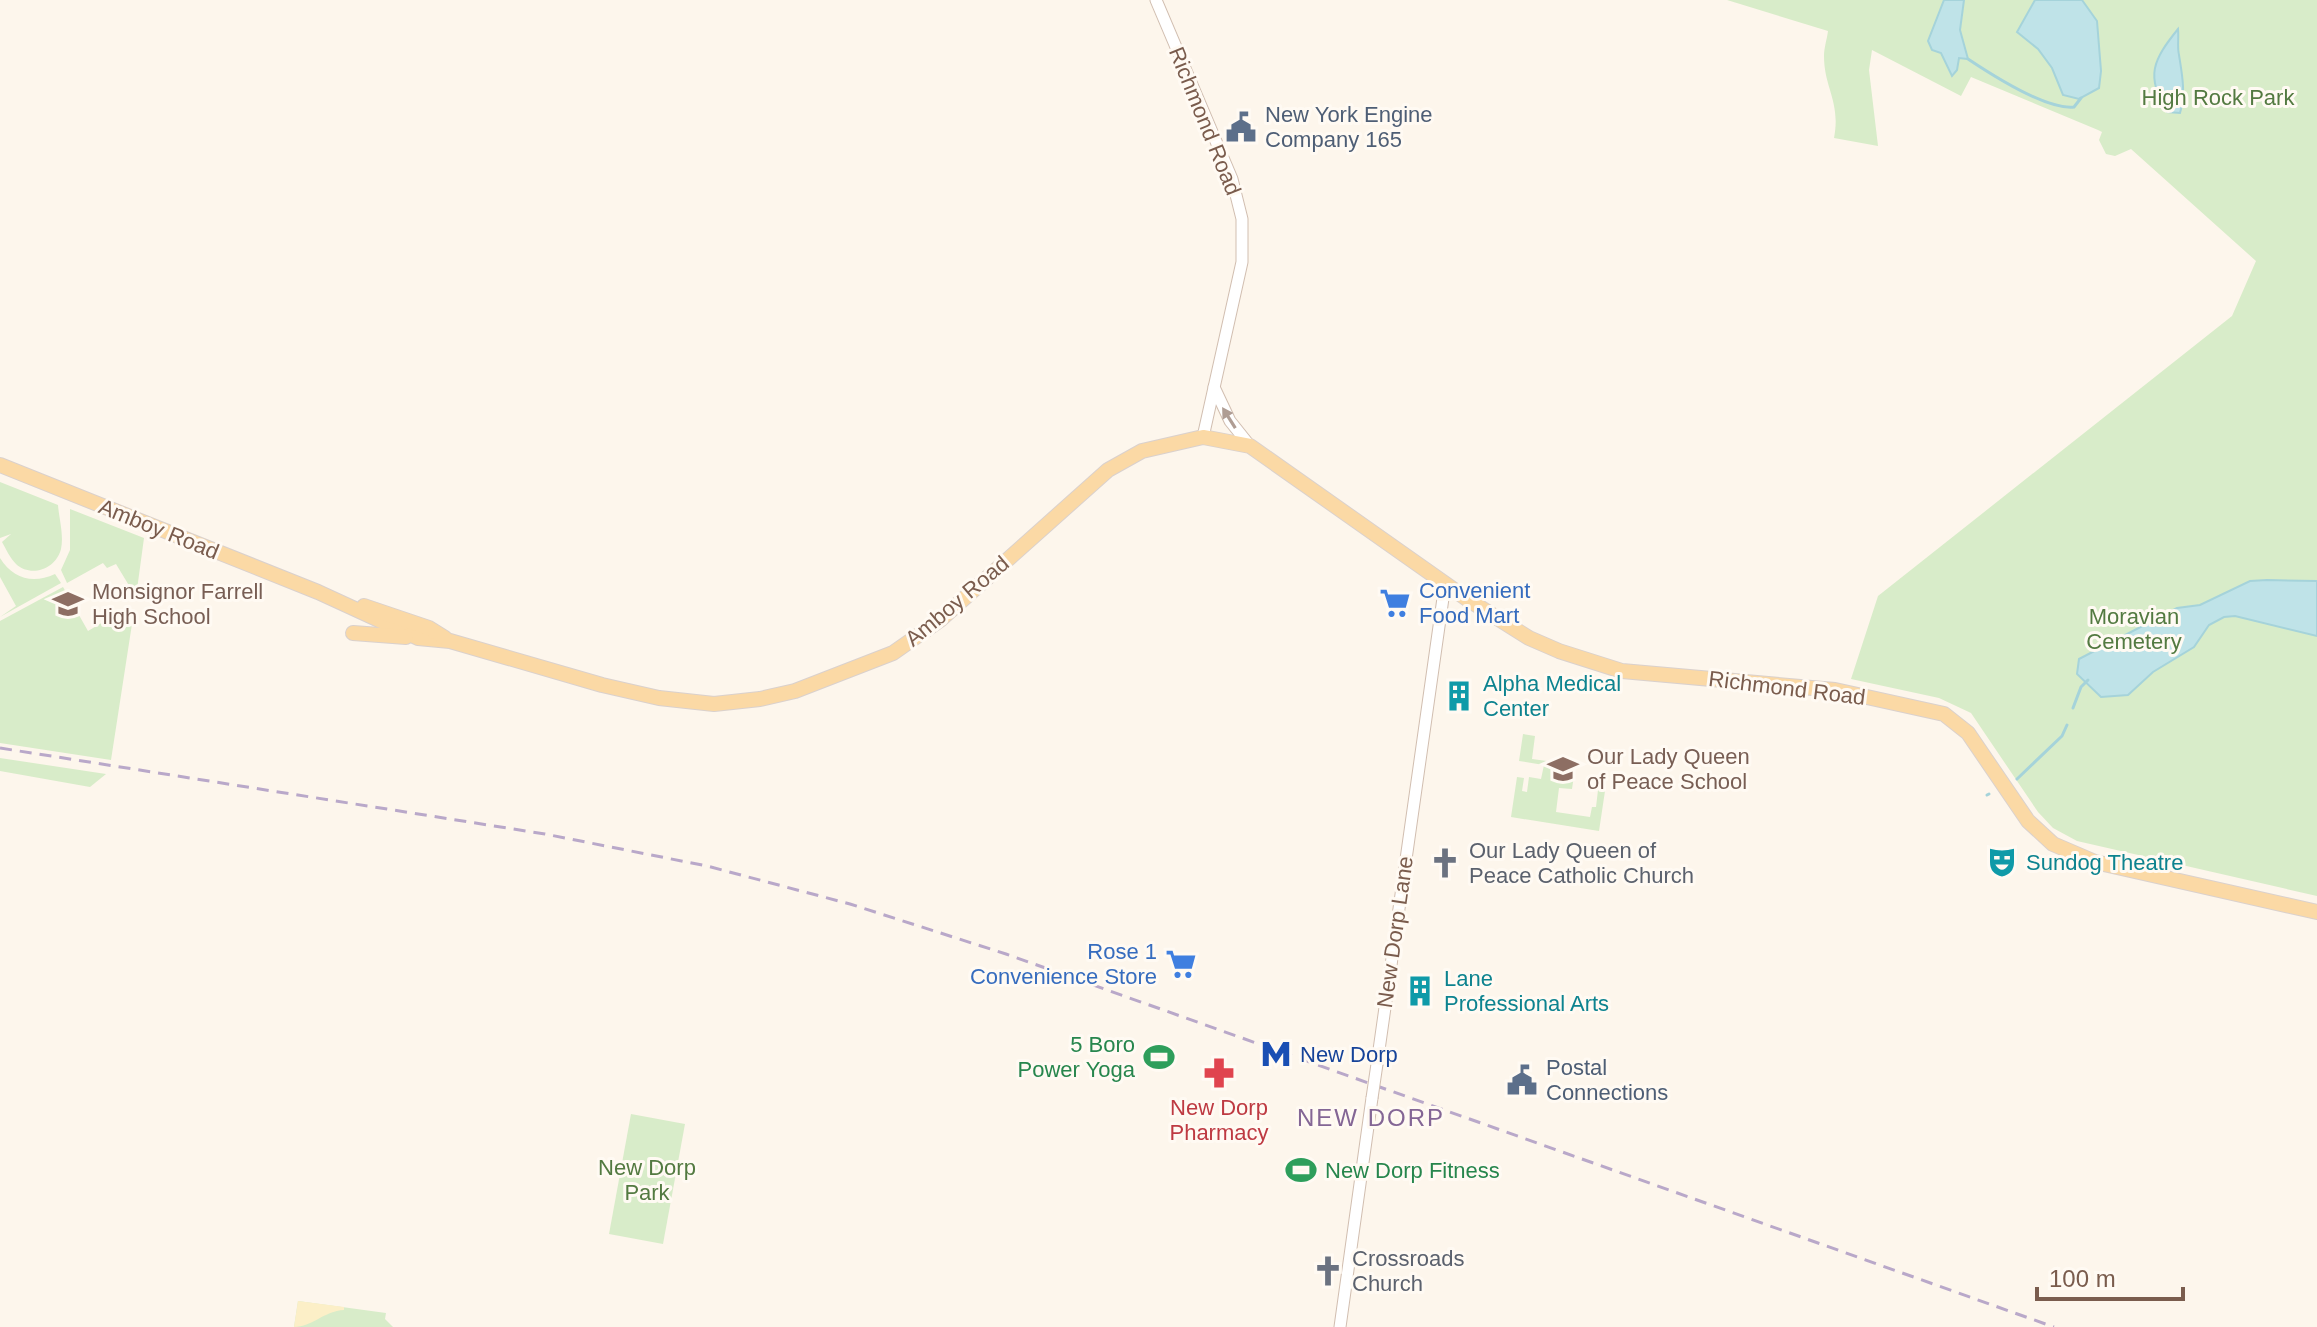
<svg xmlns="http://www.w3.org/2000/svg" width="2317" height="1327" viewBox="0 0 2317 1327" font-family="Arial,sans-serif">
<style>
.green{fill:#d8ecc9}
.sand{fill:#fcefc7}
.water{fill:#bfe3e8;stroke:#a5d3da;stroke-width:2}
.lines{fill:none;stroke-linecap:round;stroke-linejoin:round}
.stream{stroke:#a5d3da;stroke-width:3}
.minor-casing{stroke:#d1beb0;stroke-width:13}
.major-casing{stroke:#dad1cd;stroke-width:16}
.minor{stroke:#fff;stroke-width:11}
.major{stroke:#fbd9a5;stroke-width:14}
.rail{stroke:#b9a8c9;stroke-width:3;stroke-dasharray:12 8;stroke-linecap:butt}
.minor-bridge-casing{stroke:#d1beb0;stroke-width:13;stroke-linecap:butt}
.minor-bridge{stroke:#fff;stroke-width:11}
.oneway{fill:#af9d94}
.labels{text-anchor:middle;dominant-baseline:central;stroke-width:6;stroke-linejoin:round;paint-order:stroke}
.park-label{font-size:22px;fill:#537a41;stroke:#fffaf3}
.service-label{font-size:22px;fill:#4e5e75;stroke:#fffaf3;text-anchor:start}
.street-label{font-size:22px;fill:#7a5c4d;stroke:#fffaf3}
.shop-label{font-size:22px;fill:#366cbe;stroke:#fffaf3;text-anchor:start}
.education-label{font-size:22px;fill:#785e54;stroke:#fffaf3;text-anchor:start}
.culture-label{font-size:22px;fill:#0d838f;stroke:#fffaf3;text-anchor:start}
.worship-label{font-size:22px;fill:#5b616d;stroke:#fffaf3;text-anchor:start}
.leisure-label{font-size:22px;fill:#27864d;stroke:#fffaf3;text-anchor:end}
.transit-label{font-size:22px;fill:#164399;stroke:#fffaf3;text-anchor:start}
.health-label{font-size:22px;fill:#be3a42;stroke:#fffaf3}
.neighbourhood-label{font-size:24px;letter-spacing:2px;fill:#846695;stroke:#fffaf3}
</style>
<rect width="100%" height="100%" fill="#fdf6ec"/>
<!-- green -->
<g class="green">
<path d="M1727,0H2317V896L2077,841L2053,828L2038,812L1971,713L1939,698L1851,679L1878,596L2232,316L2256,261L2131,149L2115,156L2106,154L2099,140L2102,132L2098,130L1971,77L1961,96L1872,50L1869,70L1878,146L1834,138C1841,102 1824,88 1824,56C1824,48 1827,39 1828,31Z"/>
<path d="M0,482L58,505C59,518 64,535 61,549C56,569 31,578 16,564C10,558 6,549 2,542L11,534L0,538Z"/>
<polygon points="70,509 144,538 136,597 116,564 107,568 103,563 67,583 61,570 70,550"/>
<path d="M0,558C13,579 33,584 55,574L61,583L0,617L16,606L0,577Z"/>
<polygon points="63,587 88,631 125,609 134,611 111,760 0,743 0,621"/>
<polygon points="1523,734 1535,736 1532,759 1569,764 1570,761 1576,762 1572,789 1559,788 1556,812 1590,817 1592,807 1596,807 1598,790 1605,791 1599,831 1511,817 1517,777 1524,778 1522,791 1527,792 1529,777 1541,779 1544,765 1519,761"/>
<polygon points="0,758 106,774 90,787 0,771"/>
<polygon points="631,1114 685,1124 663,1244 609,1234"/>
<polygon points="298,1301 386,1313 385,1319 393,1327 294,1327"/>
</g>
<!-- sand -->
<path class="sand" d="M298,1301L344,1307V1310C324,1311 312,1327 294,1327Z"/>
<!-- water -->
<g class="water">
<polygon points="1944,0 1964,0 1960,30 1968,59 1959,58 1957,70 1952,76 1941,53 1932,50 1928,41"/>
<polygon points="2035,0 2082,0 2097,21 2101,71 2099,88 2079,99 2063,95 2052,68 2038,49 2017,32"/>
<path d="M2178,29C2179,38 2177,46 2179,55C2182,74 2186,93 2180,113L2167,112C2145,76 2153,60 2178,29Z"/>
<polygon points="2267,580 2317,581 2317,636 2235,616 2224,617 2209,625 2194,647 2153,672 2128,695 2101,697 2077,674 2079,659 2177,608 2200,605 2250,581"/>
</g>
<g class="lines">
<!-- stream -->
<g class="stream">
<path d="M1968,59C1992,75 2046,110 2074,107L2081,98"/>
<polyline points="2073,708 2081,687 2088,680"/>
<polyline points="2017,779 2062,736 2067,725"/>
<polyline points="1987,795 1989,794"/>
</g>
<!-- minor casing -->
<g class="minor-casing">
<g id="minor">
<polyline points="1156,0 1232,179 1242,219 1242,262 1203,437"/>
<polyline points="1214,387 1230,421 1250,446"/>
<polyline points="1377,1064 1445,584"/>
<polyline points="1340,1327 1372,1098"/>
</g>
</g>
<!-- major casing -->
<g class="major-casing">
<g id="major">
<polyline points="0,465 318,592 418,638 450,641 602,685 659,698 714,704 760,699 795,691 893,653 940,620 1108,470 1142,451 1203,437 1250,446 1467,599 1529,638 1559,651 1622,671 1835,690 1944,714 1968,733 2028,821 2053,844 2095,862 2317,912"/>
<polyline points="364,606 429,628 445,638"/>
<polyline points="353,633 406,637"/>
</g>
</g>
<!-- minor -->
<use href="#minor" class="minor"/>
<!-- major -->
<use href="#major" class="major"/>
<!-- rail -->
<polyline class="rail" points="0,748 545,834 707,866 850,904 1006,954 2054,1327"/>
<!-- minor-bridge casing -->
<g class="minor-bridge-casing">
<polyline id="minor-bridge" points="1372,1098 1377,1064"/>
</g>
<!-- minor-bridge -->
<use href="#minor-bridge" class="minor-bridge"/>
</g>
<!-- one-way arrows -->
<defs><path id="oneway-solid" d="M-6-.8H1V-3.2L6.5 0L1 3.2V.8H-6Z" transform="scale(2)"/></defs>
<use class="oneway" href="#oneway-solid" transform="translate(1229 418) rotate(-122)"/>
<!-- icons -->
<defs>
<g id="civic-bare" transform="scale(2.4)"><path d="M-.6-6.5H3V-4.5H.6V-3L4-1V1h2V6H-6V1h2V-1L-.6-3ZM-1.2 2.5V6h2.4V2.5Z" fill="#5c6f8a" stroke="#fffaf3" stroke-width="2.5" paint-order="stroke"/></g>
<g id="supermarket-bare" transform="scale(2.4)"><path d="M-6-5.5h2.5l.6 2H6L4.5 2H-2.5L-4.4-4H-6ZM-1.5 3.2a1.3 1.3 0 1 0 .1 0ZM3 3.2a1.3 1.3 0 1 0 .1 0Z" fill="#3f7fe0" stroke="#fffaf3" stroke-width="2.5" paint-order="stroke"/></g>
<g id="school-bare" transform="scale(2.4)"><path d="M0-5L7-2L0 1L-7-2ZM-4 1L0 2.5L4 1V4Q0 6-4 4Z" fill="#8d6e63" stroke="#fffaf3" stroke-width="2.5" paint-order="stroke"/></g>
<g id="building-bare" transform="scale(2.4)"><path d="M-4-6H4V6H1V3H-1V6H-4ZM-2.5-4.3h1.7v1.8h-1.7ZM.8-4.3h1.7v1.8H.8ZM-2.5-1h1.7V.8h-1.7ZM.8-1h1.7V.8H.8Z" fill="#0f9aa8" stroke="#fffaf3" stroke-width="2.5" paint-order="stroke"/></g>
<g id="theatre-bare" transform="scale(2.4)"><path d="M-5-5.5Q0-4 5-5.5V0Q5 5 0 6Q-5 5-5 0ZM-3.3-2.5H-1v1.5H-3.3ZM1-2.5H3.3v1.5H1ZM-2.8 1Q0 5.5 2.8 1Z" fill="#0f9aa8" stroke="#fffaf3" stroke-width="2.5" paint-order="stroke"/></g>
<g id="church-bare" transform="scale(2.4)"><path d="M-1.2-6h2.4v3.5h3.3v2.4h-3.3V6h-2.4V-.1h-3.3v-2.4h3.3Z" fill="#6b7280" stroke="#fffaf3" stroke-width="2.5" paint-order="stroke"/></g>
<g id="metro-bare" transform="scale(2.4)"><path d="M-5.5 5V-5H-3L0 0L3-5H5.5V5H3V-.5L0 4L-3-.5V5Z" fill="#1a4fb4" stroke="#fffaf3" stroke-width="2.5" paint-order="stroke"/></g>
<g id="stadium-bare" transform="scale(2.4)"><path d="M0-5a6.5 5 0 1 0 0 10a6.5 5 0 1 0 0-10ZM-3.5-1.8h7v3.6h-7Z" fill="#2e9e5b" stroke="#fffaf3" stroke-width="2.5" paint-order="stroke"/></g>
<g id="pharmacy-bare" transform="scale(2.4)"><path d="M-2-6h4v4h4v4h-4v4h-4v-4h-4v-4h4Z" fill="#e0444e" stroke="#fffaf3" stroke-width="2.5" paint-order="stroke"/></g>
</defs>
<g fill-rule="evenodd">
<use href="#civic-bare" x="1241" y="127"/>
<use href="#supermarket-bare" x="1395" y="603"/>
<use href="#school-bare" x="68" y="604"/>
<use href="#building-bare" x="1459" y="696"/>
<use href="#school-bare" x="1563" y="769"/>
<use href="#theatre-bare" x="2002" y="862"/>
<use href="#church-bare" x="1445" y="863"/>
<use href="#supermarket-bare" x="1181" y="964"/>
<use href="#building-bare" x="1420" y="991"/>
<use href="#metro-bare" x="1276" y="1054"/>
<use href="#stadium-bare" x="1159" y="1057"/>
<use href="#pharmacy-bare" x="1219" y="1073"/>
<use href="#civic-bare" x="1522" y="1080"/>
<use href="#stadium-bare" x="1301" y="1170"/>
<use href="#church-bare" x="1328" y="1271"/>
</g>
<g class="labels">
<!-- park labels -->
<g class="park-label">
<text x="2218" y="97">High Rock Park</text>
<text x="2134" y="616">Moravian<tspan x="2134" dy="25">Cemetery</tspan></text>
<text x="647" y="1167">New Dorp<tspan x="647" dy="25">Park</tspan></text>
</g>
<!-- service labels -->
<g class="service-label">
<text x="1265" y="114">New York Engine<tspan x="1265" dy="25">Company 165</tspan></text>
<text x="1546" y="1067">Postal<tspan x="1546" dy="25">Connections</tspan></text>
</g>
<!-- street labels -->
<g class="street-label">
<text transform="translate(1205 121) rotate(68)">Richmond Road</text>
<text transform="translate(159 529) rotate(22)">Amboy Road</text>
<text transform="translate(957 601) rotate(-40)">Amboy Road</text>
<text transform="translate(1787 688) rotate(7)">Richmond Road</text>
<text transform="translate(1395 932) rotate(-82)">New Dorp Lane</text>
</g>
<!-- shop labels -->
<g class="shop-label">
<text x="1419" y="590">Convenient<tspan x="1419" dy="25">Food Mart</tspan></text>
<text x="1157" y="951" text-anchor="end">Rose 1<tspan x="1157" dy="25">Convenience Store</tspan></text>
</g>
<!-- education labels -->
<g class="education-label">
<text x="92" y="591">Monsignor Farrell<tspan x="92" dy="25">High School</tspan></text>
<text x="1587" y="756">Our Lady Queen<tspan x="1587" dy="25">of Peace School</tspan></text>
</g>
<!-- culture labels -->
<g class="culture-label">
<text x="1483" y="683">Alpha Medical<tspan x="1483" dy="25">Center</tspan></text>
<text x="2026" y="862">Sundog Theatre</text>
<text x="1444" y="978">Lane<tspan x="1444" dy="25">Professional Arts</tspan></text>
</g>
<!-- worship labels -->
<g class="worship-label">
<text x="1469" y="850">Our Lady Queen of<tspan x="1469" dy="25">Peace Catholic Church</tspan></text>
<text x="1352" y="1258">Crossroads<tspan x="1352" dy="25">Church</tspan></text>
</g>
<!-- leisure labels -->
<g class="leisure-label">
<text x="1135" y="1044">5 Boro<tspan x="1135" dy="25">Power Yoga</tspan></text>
<text x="1325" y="1170" text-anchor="start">New Dorp Fitness</text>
</g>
<!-- transit labels -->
<g class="transit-label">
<text x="1300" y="1054">New Dorp</text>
</g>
<!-- health labels -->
<g class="health-label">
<text x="1219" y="1107">New Dorp<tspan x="1219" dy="25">Pharmacy</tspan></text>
</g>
<!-- neighbourhood labels -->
<g class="neighbourhood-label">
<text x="1371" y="1117">NEW DORP</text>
</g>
</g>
<!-- scale -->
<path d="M2037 1287v12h146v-12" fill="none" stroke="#7a5c4d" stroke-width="4"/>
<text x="2049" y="1287" font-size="24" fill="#7a5c4d" stroke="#fffaf3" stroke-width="6" paint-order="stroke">100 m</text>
</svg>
